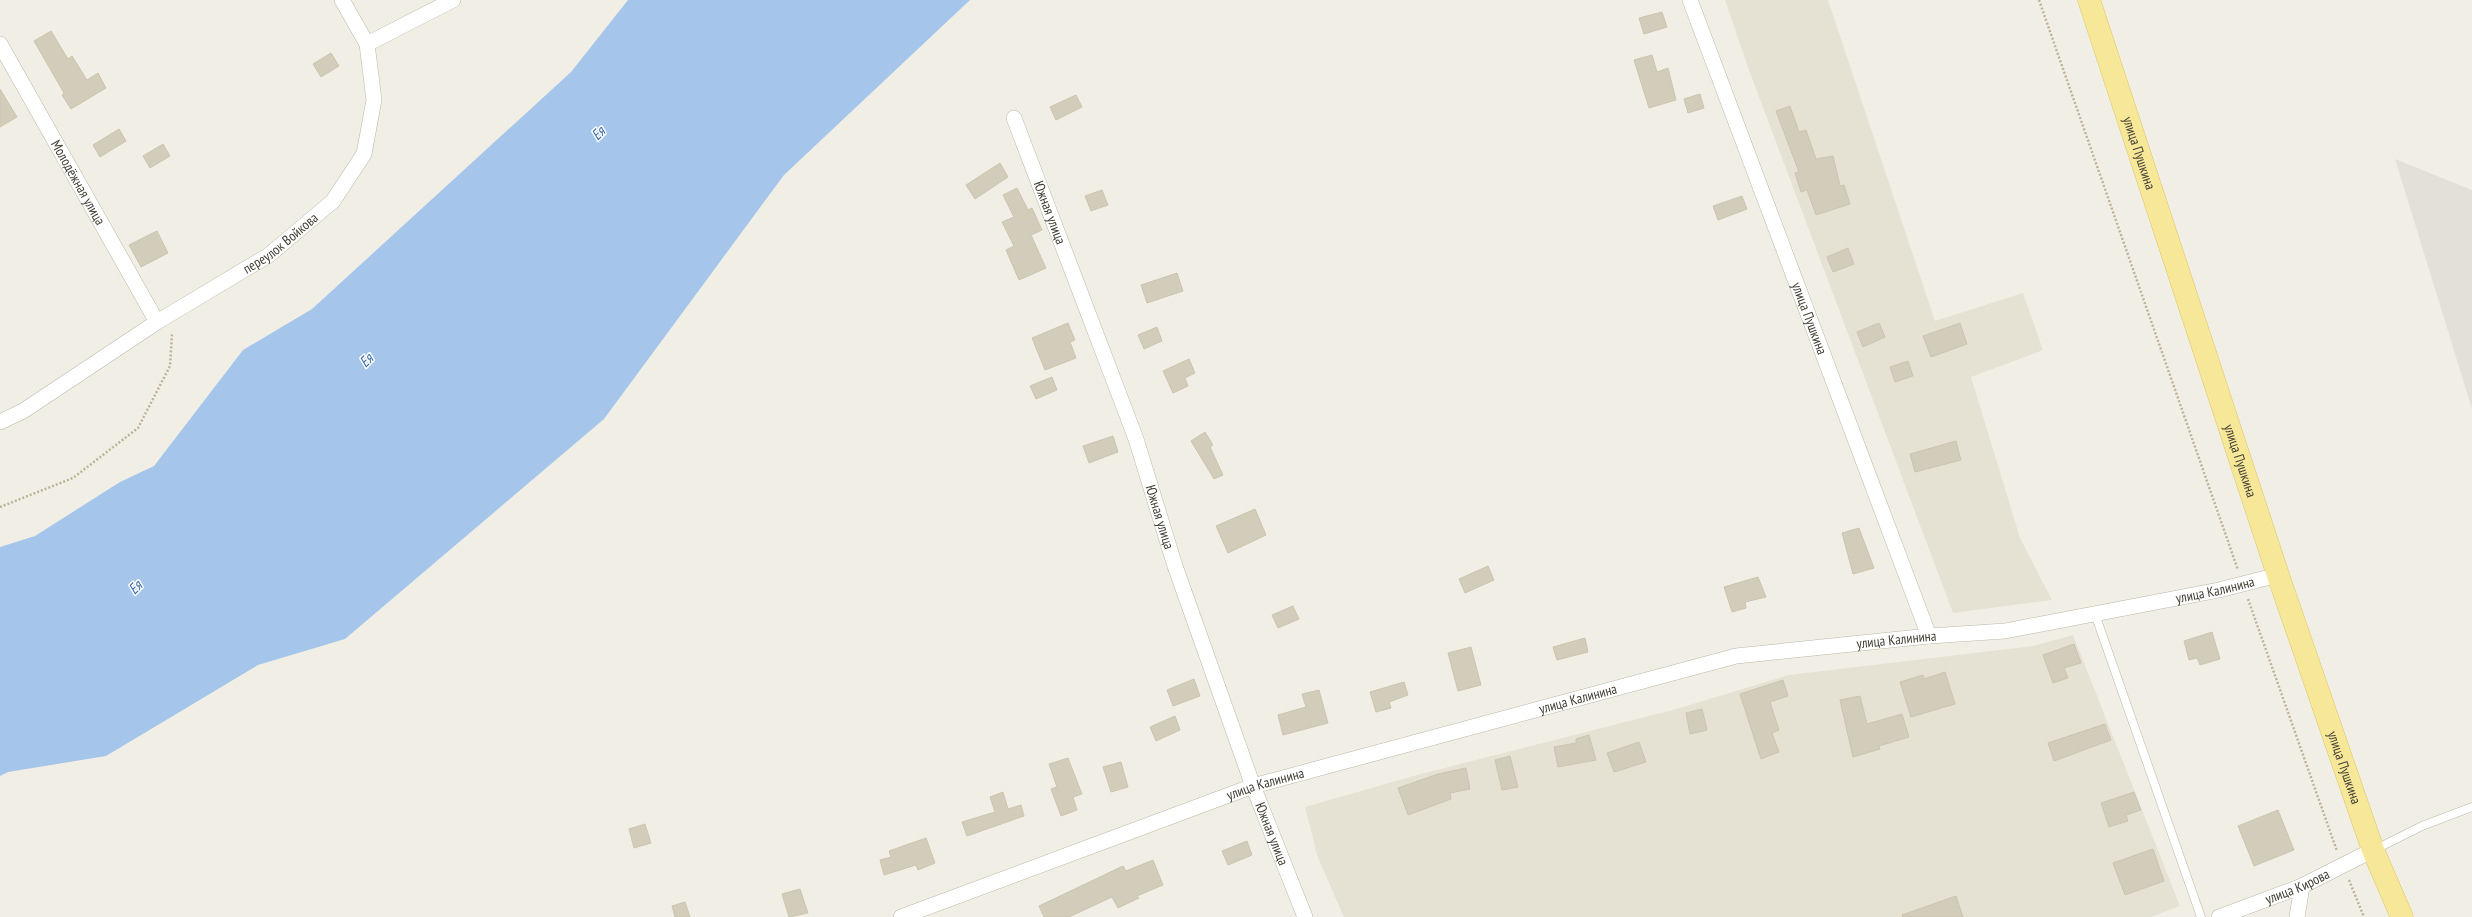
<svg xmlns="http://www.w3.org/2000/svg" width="2472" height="917" viewBox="0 0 2472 917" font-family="'PT Sans Narrow',sans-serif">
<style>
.residential{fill:#e5e1d3}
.industrial{fill:#e3e0da}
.water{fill:#a5c6ea}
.building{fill:#d2ccbb;stroke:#ccc4af}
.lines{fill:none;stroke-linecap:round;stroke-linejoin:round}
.service-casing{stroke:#bcb7a8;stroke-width:9}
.minor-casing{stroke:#bcb7a8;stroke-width:16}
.primary-casing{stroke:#dbc669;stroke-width:23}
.path{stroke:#bcb49a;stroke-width:2.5;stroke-dasharray:2 2;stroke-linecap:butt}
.service{stroke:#fff;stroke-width:8}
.minor{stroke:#fff;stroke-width:15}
.primary{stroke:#f7e798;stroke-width:22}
.labels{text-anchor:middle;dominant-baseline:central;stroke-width:3;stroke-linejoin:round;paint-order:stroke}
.street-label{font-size:14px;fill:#433f35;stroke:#fff}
.water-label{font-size:15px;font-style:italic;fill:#366aa7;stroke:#fff}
</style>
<rect width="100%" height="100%" fill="#f1efe5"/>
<!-- residential -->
<g class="residential">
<polygon points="1725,0 1828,0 1935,321 2023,293 2043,350 1971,377 2020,538 2052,600 1953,613 1749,70"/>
<polygon points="2073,635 2180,906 2151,917 1344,917 1318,858 1305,807 1417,775 1673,710 1789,675 2033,646"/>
</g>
<!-- industrial -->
<polygon class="industrial" points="2395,159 2472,190 2472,409"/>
<!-- water -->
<polygon class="water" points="628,0 970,0 784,175 604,419 345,639 258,665 106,756 8,772 0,776 0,547 35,536 120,482 154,466 243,350 312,309 571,72"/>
<!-- building -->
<g class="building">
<polygon points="1662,12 1667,27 1644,34 1639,18"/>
<polygon points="51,31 68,59 72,56 87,80 98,73 106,88 71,109 62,95 64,93 34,41"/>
<polygon points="331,53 339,66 321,77 313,64"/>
<polygon points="1652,55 1657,72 1668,68 1676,100 1649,108 1634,60"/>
<polygon points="0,89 17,117 0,127"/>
<polygon points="1700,94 1704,108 1688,113 1684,99"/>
<polygon points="1076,95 1082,107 1056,120 1050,107"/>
<polygon points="1790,106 1799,132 1806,130 1816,159 1833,156 1840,186 1844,185 1850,204 1816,215 1807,190 1801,192 1795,173 1799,172 1776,111"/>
<polygon points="119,129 126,141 100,157 93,145"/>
<polygon points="163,144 170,156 150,168 143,156"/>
<polygon points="1000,163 1008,177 975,199 966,185"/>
<polygon points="1017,188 1028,210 1032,208 1042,230 1031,235 1046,268 1019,280 1006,250 1014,246 1002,222 1014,217 1003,195"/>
<polygon points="1102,190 1108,205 1091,211 1085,196"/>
<polygon points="1742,196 1747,209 1718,220 1713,206"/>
<polygon points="157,231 168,253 141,267 129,245"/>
<polygon points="1848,248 1854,264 1833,272 1827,257"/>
<polygon points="1177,273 1183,291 1147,303 1141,285"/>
<polygon points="1068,323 1075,340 1070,342 1076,358 1045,370 1032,338"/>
<polygon points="1879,323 1885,337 1863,347 1857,332"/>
<polygon points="1960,323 1967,344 1931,357 1923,336"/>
<polygon points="1157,327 1162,341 1144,349 1138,335"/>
<polygon points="1189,359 1195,373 1185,378 1188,386 1173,393 1163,371"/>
<polygon points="1908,361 1913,376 1895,382 1890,367"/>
<polygon points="1052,377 1057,390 1036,399 1030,386"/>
<polygon points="1205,432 1213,445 1210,447 1223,475 1214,479 1191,441"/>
<polygon points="1113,436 1118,452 1089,463 1083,446"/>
<polygon points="1956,441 1961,460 1915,472 1910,454"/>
<polygon points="1255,509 1266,535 1228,553 1216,526"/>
<polygon points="1859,528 1874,568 1853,574 1842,533"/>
<polygon points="1488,566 1494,580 1465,593 1459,579"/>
<polygon points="1758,577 1766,597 1745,602 1746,608 1732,612 1724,587"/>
<polygon points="1293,606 1299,619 1278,628 1272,615"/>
<polygon points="2212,632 2220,659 2200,665 2197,658 2189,660 2184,641"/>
<polygon points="1585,638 1588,652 1557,660 1553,647"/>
<polygon points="2074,644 2081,663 2064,668 2068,678 2053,683 2043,655"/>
<polygon points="1471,647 1481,685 1458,691 1448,653"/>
<polygon points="1945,672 1955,704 1911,717 1900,682 1923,675 1924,679"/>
<polygon points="1194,679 1200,696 1173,706 1167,690"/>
<polygon points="1783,680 1788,696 1770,702 1779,730 1772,733 1779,752 1761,759 1740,694"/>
<polygon points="1404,682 1408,695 1389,702 1391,708 1376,712 1370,692"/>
<polygon points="1319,690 1328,723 1283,735 1278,715 1306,707 1302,694"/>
<polygon points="1860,696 1867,724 1902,714 1909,737 1879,746 1880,749 1853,757 1840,700"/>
<polygon points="1702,709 1707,730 1690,734 1686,713"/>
<polygon points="1175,716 1180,730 1156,741 1150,727"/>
<polygon points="2105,724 2111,740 2054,761 2048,743"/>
<polygon points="1589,735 1596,760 1558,767 1554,747 1576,743 1576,739"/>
<polygon points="1639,742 1646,762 1614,772 1607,753"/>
<polygon points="1510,756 1518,787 1502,790 1495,760"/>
<polygon points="1068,758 1082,794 1073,797 1077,810 1061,816 1051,789 1057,787 1049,764"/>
<polygon points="1121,762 1128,787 1111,792 1103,767"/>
<polygon points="1466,768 1470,789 1450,793 1451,799 1408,815 1398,788 1438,774"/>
<polygon points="1003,792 1008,809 1021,805 1024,816 967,836 962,822 995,812 990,797"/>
<polygon points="2134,792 2141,810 2126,815 2128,821 2109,827 2101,803"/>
<polygon points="2278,810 2294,850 2254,866 2238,826"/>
<polygon points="645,824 651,843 634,848 629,829"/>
<polygon points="926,838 935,863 918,870 916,865 884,875 880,860 891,857 889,851"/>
<polygon points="1247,841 1252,855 1228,865 1222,851"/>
<polygon points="2153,849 2164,881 2125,895 2113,863"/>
<polygon points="1153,860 1163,885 1137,896 1139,898 1118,908 1112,897 1069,917 1044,917 1039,906 1123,866 1126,871"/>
<polygon points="800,889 808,913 789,917 782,894"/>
<polygon points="1956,896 1963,917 1903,917 1902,915"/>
<polygon points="685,902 690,917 675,917 672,906"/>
</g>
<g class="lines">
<!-- service casing -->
<g class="service-casing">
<g id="service">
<polyline points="2095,614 2201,917"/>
<polyline points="2374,850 2422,826 2472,807"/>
</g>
</g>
<!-- minor casing -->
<g class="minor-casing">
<g id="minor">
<polyline points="342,0 367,44"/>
<path id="s1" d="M1690,0L1929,636"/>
<path id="s2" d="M0,44L157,322"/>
<path id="s3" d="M1014,118L1136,439L1175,566L1253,786L1305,917"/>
<path id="s4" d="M0,422L23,411L157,322L269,255L333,201L364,154L374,100L367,44L453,0"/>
<path id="s5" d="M901,917L1253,786L1736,656L1929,636L2005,631L2219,590L2278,575"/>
<path id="s6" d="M2219,917L2302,886L2373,850"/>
<polyline points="2297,917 2302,886"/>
</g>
</g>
<!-- primary casing -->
<g class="primary-casing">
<g id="primary">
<path id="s7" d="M2089,0L2278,575L2373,850L2402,917"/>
</g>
</g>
<!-- path -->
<g class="path">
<polyline points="2039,0 2238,570"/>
<polyline points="0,507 73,478 138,428 170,366 172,334"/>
<polyline points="2248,599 2337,851"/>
<polyline points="2349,880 2364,917"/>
</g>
<!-- service -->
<use href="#service" class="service"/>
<!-- minor -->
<use href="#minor" class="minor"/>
<!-- primary -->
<use href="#primary" class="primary"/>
</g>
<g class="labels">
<!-- street labels -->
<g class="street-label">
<text stroke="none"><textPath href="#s7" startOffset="161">улица Пушкина</textPath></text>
<text stroke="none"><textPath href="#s2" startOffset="159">Молодёжная улица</textPath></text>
<text stroke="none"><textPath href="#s3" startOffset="101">Южная улица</textPath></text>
<text stroke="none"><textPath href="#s4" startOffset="333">переулок Войкова</textPath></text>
<text stroke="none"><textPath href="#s1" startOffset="340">улица Пушкина</textPath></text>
<text stroke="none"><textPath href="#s7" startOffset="485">улица Пушкина</textPath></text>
<text stroke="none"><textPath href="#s3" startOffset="425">Южная улица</textPath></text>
<text stroke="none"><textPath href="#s5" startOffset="1360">улица Калинина</textPath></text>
<text stroke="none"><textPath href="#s5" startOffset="1037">улица Калинина</textPath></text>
<text stroke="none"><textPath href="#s5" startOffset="712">улица Калинина</textPath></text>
<text stroke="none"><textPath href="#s7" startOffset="809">улица Пушкина</textPath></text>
<text stroke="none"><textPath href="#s5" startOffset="388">улица Калинина</textPath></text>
<text stroke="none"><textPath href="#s3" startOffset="761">Южная улица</textPath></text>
<text stroke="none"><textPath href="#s6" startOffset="84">улица Кирова</textPath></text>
</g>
<!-- water labels -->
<g class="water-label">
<text transform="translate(598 133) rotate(-45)">Ея</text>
<text transform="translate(366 360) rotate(-45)">Ея</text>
<text transform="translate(135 587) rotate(-45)">Ея</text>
</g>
</g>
</svg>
